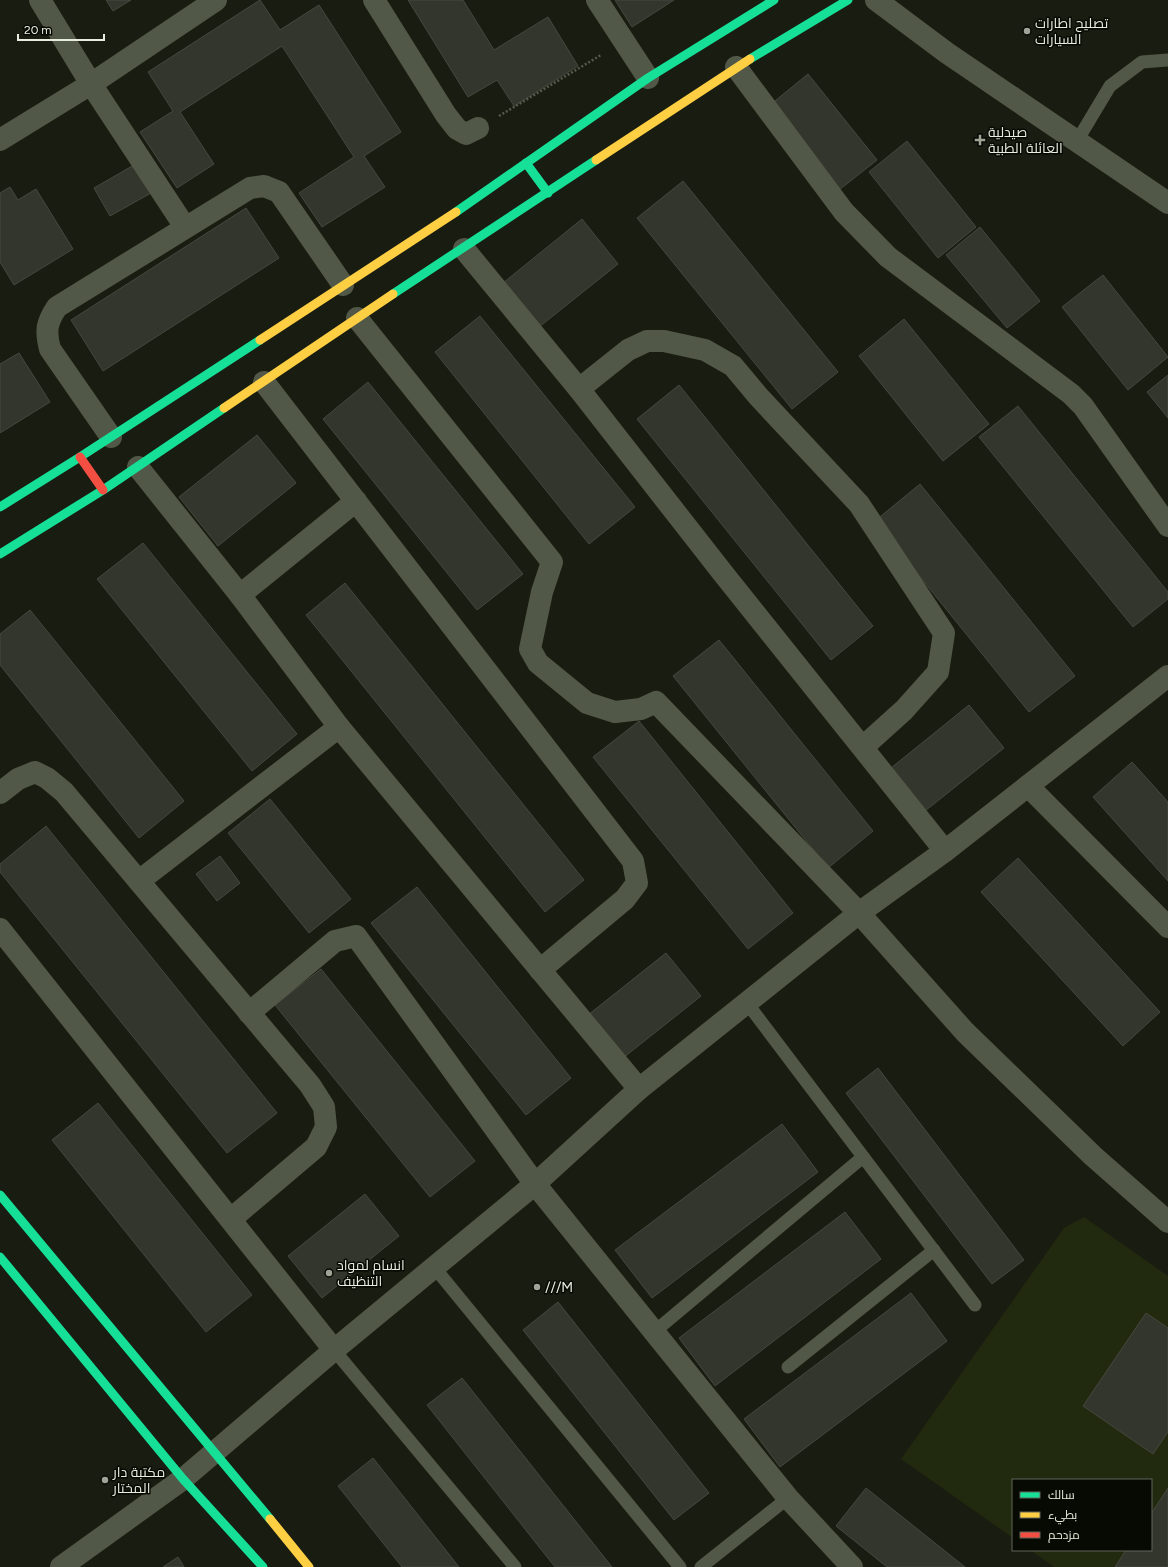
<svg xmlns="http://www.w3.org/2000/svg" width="1168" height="1567" viewBox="0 0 1168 1567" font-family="Figtree,Cairo,sans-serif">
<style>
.built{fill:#21290e}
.building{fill:#32362c;stroke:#45483e}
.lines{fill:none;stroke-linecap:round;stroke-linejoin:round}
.path{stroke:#565a4d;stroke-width:2.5;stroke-dasharray:2 2;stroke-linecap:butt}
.lane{stroke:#525847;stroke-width:13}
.street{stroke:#525847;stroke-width:22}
.fast{stroke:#16e098;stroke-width:9}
.slow{stroke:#ffcf43;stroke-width:9}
.jam{stroke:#f24e42;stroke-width:9}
.poi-dot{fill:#a0a497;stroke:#070a03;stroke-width:1.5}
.labels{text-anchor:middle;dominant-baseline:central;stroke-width:3;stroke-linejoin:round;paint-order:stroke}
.poi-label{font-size:14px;fill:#e8eddf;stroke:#070a03;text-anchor:start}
</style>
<rect width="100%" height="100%" fill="#191d11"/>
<!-- built -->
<polygon class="built" points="1084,1217 1168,1276 1168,1567 1054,1567 1030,1550 1151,1550 1151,1480 1013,1480 1013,1538 901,1459 1064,1228"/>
<!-- building -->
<g class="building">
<polygon points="106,0 131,0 113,11"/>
<polygon points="260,0 280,30 319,5 401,132 364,156 385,187 322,227 299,193 354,157 282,46 180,112 214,164 177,188 140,132 173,111 148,72"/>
<polygon points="408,0 463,0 494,50 548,17 578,66 514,106 497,80 468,97"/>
<polygon points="615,0 674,0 632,27"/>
<polygon points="808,74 877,160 839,190 770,105"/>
<polygon points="907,141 976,227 938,258 869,172"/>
<polygon points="134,165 151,193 110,216 94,188"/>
<polygon points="683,181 838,372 792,409 637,218"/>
<polygon points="10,187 18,200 36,189 73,249 14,285 0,262 0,193"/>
<polygon points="246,208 279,258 103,371 71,320"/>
<polygon points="582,219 618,264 539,327 503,283"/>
<polygon points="980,227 1040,301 1007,328 946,255"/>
<polygon points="1103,275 1168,357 1128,390 1062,307"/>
<polygon points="480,316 635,507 589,544 435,352"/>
<polygon points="904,319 989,424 943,461 859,356"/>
<polygon points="19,353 50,402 0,433 0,364"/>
<polygon points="1168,375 1168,418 1147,392"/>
<polygon points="368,382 523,574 477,610 323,419"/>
<polygon points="679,385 873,626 831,660 637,419"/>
<polygon points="1018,406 1168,592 1168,599 1133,627 979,437"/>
<polygon points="257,435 296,483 218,546 179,497"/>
<polygon points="920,484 1075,676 1029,712 875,521"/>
<polygon points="143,543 297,734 252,771 97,579"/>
<polygon points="345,583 584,880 545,912 306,615"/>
<polygon points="30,610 184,801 139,838 0,665 0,634"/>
<polygon points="719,640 873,831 828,868 673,676"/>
<polygon points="969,705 1004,748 925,811 891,768"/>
<polygon points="639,721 793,913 748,949 593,757"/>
<polygon points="1132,762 1168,802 1168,881 1093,797"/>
<polygon points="270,799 351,899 309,933 228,833"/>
<polygon points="46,826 277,1113 227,1153 0,872 0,864"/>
<polygon points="220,856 240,883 217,901 196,874"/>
<polygon points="1018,858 1160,1012 1123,1046 981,892"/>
<polygon points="417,887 571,1078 526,1115 371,923"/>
<polygon points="666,953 701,996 623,1058 588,1015"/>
<polygon points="321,969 475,1161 430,1197 275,1005"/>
<polygon points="878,1068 1024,1260 992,1284 846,1093"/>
<polygon points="98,1103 252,1295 206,1332 52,1140"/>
<polygon points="782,1124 818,1172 652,1298 615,1250"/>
<polygon points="365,1194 399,1236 322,1298 288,1256"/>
<polygon points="845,1212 881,1259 715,1386 679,1338"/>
<polygon points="911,1293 947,1341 780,1467 744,1419"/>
<polygon points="558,1302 709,1493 674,1520 523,1330"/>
<polygon points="1146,1313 1168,1328 1168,1432 1153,1454 1083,1406"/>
<polygon points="462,1378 612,1567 555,1567 427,1405"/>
<polygon points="373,1458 459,1567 402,1567 338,1486"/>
<polygon points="866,1488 965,1567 887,1567 836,1526"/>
<polygon points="1168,1488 1168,1567 1115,1567 1126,1550 1151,1550 1151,1514"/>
<polygon points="178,1557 184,1567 163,1567"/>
</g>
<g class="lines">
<!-- path -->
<polyline class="path" points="499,116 601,55"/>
<!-- lane -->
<g class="lane">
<polyline points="1077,141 1110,86 1142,62 1168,60"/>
<polyline points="747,1003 975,1305"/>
<polyline points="434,1267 680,1567"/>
<polyline points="654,1332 863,1157"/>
<polyline points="334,1350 515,1567"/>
<polyline points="788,1367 934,1250"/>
<polyline points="701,1567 788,1498"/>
</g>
<!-- street -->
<g class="street">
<polyline points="40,0 91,84 216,0"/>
<polyline points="374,0 446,115 457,129 466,134 478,128"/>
<polyline points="597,0 648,78"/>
<polyline points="876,0 947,53 1168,203"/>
<polyline points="736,67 844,212 888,257 1071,394 1083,406 1168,526"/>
<polyline points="0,140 91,84 185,227"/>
<polyline points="464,249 579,389 722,572 945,851"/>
<polyline points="357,318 552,562 542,592 530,649 538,663 587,703 615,712 641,709 656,702 859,913 965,1032 1093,1156 1168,1222"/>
<polyline points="264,382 633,861 637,883 625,899 540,970"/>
<polyline points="579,389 628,350 647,341 664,341 705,350 733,366 758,396 859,504 944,633 938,672 904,710 863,747"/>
<path d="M111,437L50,349C45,330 47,322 57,307L250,188L264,186L279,192L343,285"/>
<polyline points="138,467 240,595 339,727 639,1089"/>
<polyline points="240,595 356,501"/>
<polyline points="1028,786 1168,927"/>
<polyline points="0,793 18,779 35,772 47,778 64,792 310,1085 324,1107 326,1127 316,1147 231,1219"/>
<polyline points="139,881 339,727"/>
<polyline points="0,929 334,1350"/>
<polyline points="249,1013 335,941 356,936 535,1184 788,1498 852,1567"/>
<polyline points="61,1567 183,1479 334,1350 535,1184 639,1089 859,913 945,851 1168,676"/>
</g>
<!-- fast -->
<g class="fast">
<polyline points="750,59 848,0"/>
<polyline points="526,163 548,193"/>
<polyline points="456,212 648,78 774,0"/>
<polyline points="393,294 596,160"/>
<polyline points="0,507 80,457 260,340"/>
<polyline points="0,554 103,490 224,408"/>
<polyline points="0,1195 270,1519"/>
<polyline points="0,1257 183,1479 263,1567"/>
</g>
<!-- slow -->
<g class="slow">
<polyline points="596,160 750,59"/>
<polyline points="260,340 456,212"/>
<polyline points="224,408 393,294"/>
<polyline points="270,1519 309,1567"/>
</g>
<!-- jam -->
<polyline class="jam" points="80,457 103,490"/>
</g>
<!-- markers -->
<g class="poi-dot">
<circle cx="1027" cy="31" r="4"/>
<path d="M978 134h4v4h4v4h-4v4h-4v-4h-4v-4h4z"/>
<circle cx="329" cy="1273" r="4"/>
<circle cx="537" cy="1287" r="4"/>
<circle cx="105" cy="1480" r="4"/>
</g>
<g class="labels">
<!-- poi labels -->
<g class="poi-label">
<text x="1035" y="23">تصليح اطارات<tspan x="1035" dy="16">السيارات</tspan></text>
<text x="988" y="132">صيدلية<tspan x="988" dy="16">العائلة الطبية</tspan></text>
<text x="337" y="1265">انسام لمواد<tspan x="337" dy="16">التنظيف</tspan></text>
<text x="545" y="1287">///M</text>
<text x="113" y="1472">مكتبة دار<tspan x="113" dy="16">المختار</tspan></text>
</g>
</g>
<!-- legend -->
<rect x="1012" y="1479" width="140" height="72" fill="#070a03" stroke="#61655b"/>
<rect x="1020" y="1492" width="20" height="6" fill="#16e098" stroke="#61655b"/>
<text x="1048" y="1499" font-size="12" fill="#e8eddf">سالك</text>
<rect x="1020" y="1512" width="20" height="6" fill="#ffcf43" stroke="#61655b"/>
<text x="1048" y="1519" font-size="12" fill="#e8eddf">بطيء</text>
<rect x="1020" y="1532" width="20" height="6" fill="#f24e42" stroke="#61655b"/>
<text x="1048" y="1539" font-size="12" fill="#e8eddf">مزدحم</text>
<!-- scale -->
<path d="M18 34v6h86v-6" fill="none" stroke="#e8eddf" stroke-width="2"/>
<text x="24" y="34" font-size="12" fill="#e8eddf" stroke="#070a03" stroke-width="3" paint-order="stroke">20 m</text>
</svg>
